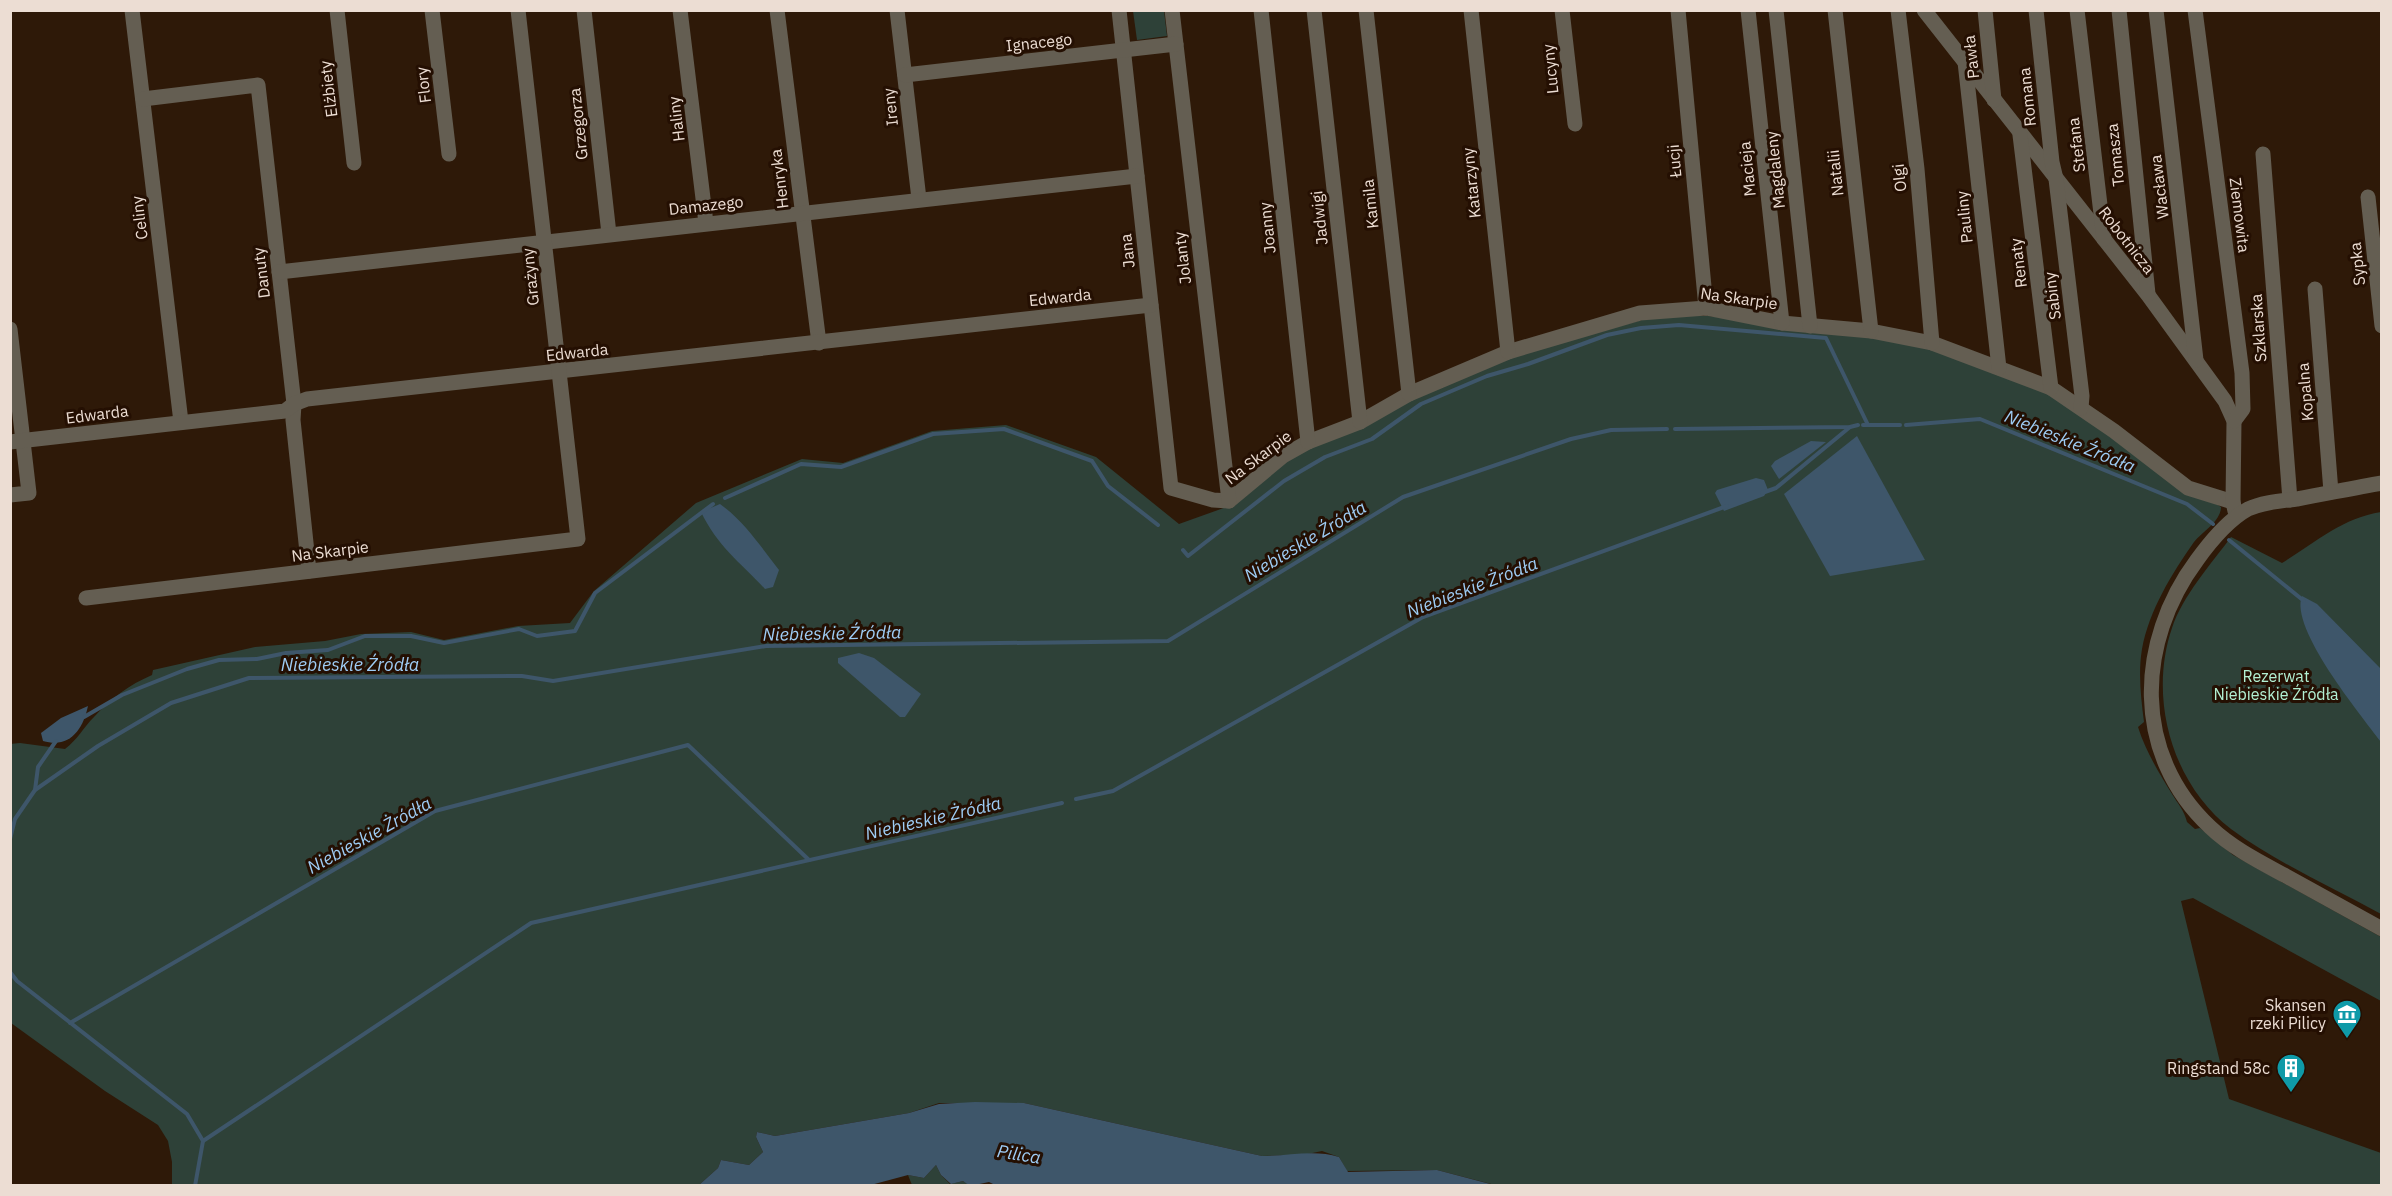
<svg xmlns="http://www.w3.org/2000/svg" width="2392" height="1196" viewBox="0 0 2392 1196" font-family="'IBM Plex Sans',sans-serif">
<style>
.green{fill:#2e4138}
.water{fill:#3e566a}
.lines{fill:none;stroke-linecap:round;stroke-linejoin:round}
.stream{stroke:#3e566a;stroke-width:4}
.minor{stroke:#645e52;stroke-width:15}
.labels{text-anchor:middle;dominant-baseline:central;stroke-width:6;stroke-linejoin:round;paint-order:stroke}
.street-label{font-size:16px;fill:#ecddd3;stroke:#240f02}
.park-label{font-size:16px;fill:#b2f0d3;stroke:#240f02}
.poi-label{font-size:16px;fill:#ecddd3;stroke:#240f02;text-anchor:end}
.water-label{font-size:18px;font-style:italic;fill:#9eccf4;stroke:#240f02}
</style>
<rect width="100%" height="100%" fill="#2e1908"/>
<!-- green -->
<g class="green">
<polygon points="1133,11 1164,11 1167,36 1137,40"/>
<path d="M1660,315L1709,316L1810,330L1872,335L1934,348L2049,392L2221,507C2221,521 2202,532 2194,542C2172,573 2149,611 2142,649C2138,673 2141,698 2144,722L2138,727C2145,750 2159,773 2172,794C2178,804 2184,810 2187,822L2195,829L2200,828L2233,855L2381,937V1001L2193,898L2181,901L2229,1099L2381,1153V1185H1495L1437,1170L1347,1171L1339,1157L1322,1151L1303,1155L1262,1156L1024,1103H939L909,1113L775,1136L757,1132L756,1137L763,1152L749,1165L721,1160L718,1168L699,1185H172V1162L168,1141L158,1125L105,1091L11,1023L10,744L20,743L65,749C78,739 83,728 94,717C111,698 129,685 152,675L153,670L255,647L325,641L361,634L411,632L444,640L518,626L570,623L594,591L696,503L802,459L843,463L932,431L1006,425L1096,457L1179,524L1232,505L1284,458L1413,397L1514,355Z"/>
<path d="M2381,512V914C2332,887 2277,863 2231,829C2172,784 2148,698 2172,628C2182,597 2211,564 2231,537L2282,563C2315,543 2342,518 2381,512Z"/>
<polygon points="936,1165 941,1175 950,1184 963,1181 970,1185 912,1185 908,1175 924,1178"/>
</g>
<!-- water -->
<g class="water">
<polygon points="1857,436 1925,560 1830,576 1784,494"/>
<polygon points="1811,441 1826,442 1779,479 1771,466 1775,461"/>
<polygon points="1756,478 1764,480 1768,490 1764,496 1724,511 1715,493 1717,490"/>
<path d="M720,504C744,521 761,547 779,570L773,587L765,589C740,562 718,547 701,512Z"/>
<path d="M2302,596L2317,604L2381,669V742C2361,715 2289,628 2302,596Z"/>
<polygon points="859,653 874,658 921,694 905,717 900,717 838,663 838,658"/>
<path d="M88,706C83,729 70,749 43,741L41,733L61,718Z"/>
<path d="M975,1102L1024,1103L1262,1156C1288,1156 1315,1149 1339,1157L1348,1172L1437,1170L1494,1185L997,1186L989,1182L970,1186L963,1181L951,1184L941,1175L936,1165L924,1178L908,1175L867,1186L699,1185L718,1168L721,1160L749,1165L763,1152L756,1137L757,1132L775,1136L909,1113L939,1104Z"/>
</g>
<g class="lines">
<!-- stream -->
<g class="stream">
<polyline points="1863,425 1900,425"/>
<polyline points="1906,425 1980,419 2187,504 2213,524"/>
<polyline points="1675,429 1850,427 1858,425"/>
<polyline points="1762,493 1776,488 1850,427"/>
<polyline points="725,498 801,464 841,467 933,434 1004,429 1092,461 1108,486 1158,525"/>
<polyline points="2229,540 2304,601"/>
<polyline points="1183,550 1188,556 1284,481 1325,457 1372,439 1421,404 1487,376 1528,364 1607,335 1641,328 1679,325 1826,338 1868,425"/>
<polyline points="84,717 122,695 187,669 219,660 257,659 286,653 328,650 365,636 411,636 444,643 519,629 537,636 575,631 595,593 713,504"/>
<polyline points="35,790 38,767 56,741"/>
<polyline points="1076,799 1113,791 1423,617 1727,506"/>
<polyline points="10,839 15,819 35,790 98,746 171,703 249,678 522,676 553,681 766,646 1168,641 1403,497 1571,439 1611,430 1667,429"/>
<polyline points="10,972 17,981 187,1114 203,1141 195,1186"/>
<polyline points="70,1023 435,811 688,745 809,860"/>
<polyline points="203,1141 531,923 1062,803"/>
</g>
<!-- minor -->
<g class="minor">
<polyline points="132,10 181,422"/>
<polyline points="337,10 354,163"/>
<polyline points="432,10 449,154"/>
<polyline points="584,10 609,234"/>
<polyline points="680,10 706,223"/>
<polyline points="777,10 819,343"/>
<polyline points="897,10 919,199"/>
<polyline points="1119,10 1171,488 1213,500 1229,501 1283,456 1308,442 1360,422 1409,394 1508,352 1640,313 1706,308 1782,323 1871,331 1932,343 2051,388 2114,431 2188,488 2233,502"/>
<polyline points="1172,10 1229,501"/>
<polyline points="1261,10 1308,442"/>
<polyline points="1314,10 1360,422"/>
<polyline points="1366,10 1409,394"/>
<polyline points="1471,10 1508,352"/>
<polyline points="1562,10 1575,124"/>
<polyline points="1678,10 1706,308"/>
<polyline points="1748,10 1782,323"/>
<polyline points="1776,10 1810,326"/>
<polyline points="1835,10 1871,331"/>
<polyline points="1898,10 1917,169 1932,343"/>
<polyline points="1924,10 2148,295 2225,401 2234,421 2233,502 2235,511"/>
<polyline points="1985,10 1994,100"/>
<polyline points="2036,10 2052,162 2056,179 2082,396 2081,408"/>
<polyline points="2077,10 2104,239"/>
<polyline points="2119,10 2148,294"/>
<polyline points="2156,10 2196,360"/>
<polyline points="2195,10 2242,373 2243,409 2234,421"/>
<polyline points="1965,62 1999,368"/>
<polyline points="905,75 1176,44"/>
<polyline points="143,99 258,85 294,404 293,420 309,571"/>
<polyline points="2020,135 2051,388"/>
<polyline points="2263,154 2290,500"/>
<polyline points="2368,197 2382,326"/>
<polyline points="279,272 1137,176"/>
<polyline points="2315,289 2331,492"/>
<polyline points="10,329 29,493 10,495"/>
<polyline points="10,442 285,411 294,404 307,399 1151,305"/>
<path d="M2382,483C2353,488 2325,494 2297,499C2281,501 2263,502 2248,509C2228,520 2210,542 2197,560C2136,642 2132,754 2210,827C2232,848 2260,862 2286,876C2318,894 2350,911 2382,929"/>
<polyline points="86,598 578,539 518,10"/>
</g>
</g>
<!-- icons -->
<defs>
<g id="museum-pin" transform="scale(1.5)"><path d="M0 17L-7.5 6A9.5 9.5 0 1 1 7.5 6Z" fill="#0f9aa8" stroke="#240f02"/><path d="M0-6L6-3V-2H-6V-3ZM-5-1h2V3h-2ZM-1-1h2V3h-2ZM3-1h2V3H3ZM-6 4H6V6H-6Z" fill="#fff"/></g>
<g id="building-pin" transform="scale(1.5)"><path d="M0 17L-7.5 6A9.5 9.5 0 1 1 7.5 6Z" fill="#0f9aa8" stroke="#240f02"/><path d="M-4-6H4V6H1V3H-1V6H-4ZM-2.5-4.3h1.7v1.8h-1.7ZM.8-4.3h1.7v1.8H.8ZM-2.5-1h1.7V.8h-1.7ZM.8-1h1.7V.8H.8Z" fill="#fff"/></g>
</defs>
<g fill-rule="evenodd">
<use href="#museum-pin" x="2347" y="1014"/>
<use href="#building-pin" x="2291" y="1068"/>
</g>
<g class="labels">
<!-- street labels -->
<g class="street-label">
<text transform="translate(1039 42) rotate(-6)">Ignacego</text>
<text transform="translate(1971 57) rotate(-96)">Pawła</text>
<text transform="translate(1550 69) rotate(-96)">Lucyny</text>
<text transform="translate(423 85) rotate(-97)">Flory</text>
<text transform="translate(328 89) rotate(-97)">Elżbiety</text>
<text transform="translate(2027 97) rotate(-96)">Romana</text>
<text transform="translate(890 107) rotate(-96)">Ireny</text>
<text transform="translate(676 119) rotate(-97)">Haliny</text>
<text transform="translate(578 124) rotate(-96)">Grzegorza</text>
<text transform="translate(2076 145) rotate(-97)">Stefana</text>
<text transform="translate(2115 155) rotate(-96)">Tomasza</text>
<text transform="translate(1674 161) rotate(-95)">Łucji</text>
<text transform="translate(1747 169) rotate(-96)">Macieja</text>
<text transform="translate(1775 170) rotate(-96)">Magdaleny</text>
<text transform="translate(1835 173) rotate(-96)">Natalii</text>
<text transform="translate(1899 178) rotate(-96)">Olgi</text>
<text transform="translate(779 179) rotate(-97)">Henryka</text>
<text transform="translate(1471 183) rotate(-96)">Katarzyny</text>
<text transform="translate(2159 187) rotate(-97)">Wacława</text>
<text transform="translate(1370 204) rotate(-96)">Kamila</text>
<text transform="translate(706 205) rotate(-6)">Damazego</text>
<text transform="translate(2240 215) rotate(83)">Ziemowita</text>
<text transform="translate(1964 217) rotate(-96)">Pauliny</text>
<text transform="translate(139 218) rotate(-97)">Celiny</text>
<text transform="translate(1319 218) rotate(-96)">Jadwigi</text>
<text transform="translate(1267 228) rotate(-96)">Joanny</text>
<text transform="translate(2127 240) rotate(52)">Robotnicza</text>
<text transform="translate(1127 251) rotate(-96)">Jana</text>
<text transform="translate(1182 258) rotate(-97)">Jolanty</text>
<text transform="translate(2018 263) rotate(-97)">Renaty</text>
<text transform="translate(2357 264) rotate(-96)">Sypka</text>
<text transform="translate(261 273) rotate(-97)">Danuty</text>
<text transform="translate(530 277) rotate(-96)">Grażyny</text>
<text transform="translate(2052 296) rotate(-97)">Sabiny</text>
<text transform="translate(1060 297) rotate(-6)">Edwarda</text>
<text transform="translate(1739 298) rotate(8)">Na Skarpie</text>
<text transform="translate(2258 328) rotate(-94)">Szklarska</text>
<text transform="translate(577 352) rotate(-6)">Edwarda</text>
<text transform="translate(2305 392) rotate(-95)">Kopalna</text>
<text transform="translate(97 414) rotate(-7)">Edwarda</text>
<text transform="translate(1258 457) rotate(-37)">Na Skarpie</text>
<text transform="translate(330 551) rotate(-7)">Na Skarpie</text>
</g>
<!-- park labels -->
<g class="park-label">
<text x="2276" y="676">Rezerwat<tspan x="2276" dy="18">Niebieskie Źródła</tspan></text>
</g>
<!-- poi labels -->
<g class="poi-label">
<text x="2326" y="1005">Skansen<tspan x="2326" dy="18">rzeki Pilicy</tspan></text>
<text x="2270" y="1068">Ringstand 58c</text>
</g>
<!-- water labels -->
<g class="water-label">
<text transform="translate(2070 441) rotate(22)">Niebieskie Źródła</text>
<text transform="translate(1305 541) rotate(-31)">Niebieskie Źródła</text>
<text transform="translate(1472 587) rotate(-21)">Niebieskie Żródła</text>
<text transform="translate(832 633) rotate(-1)">Niebieskie Źródła</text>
<text x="350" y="664">Niebieskie Źródła</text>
<text transform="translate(933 818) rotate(-13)">Niebieskie Żródła</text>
<text transform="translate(369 835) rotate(-29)">Niebieskie Żródła</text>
<text transform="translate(1019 1154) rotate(9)">Pilica</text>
</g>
</g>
<!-- border -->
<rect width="2392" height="1196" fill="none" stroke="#ecddd3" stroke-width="24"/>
</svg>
